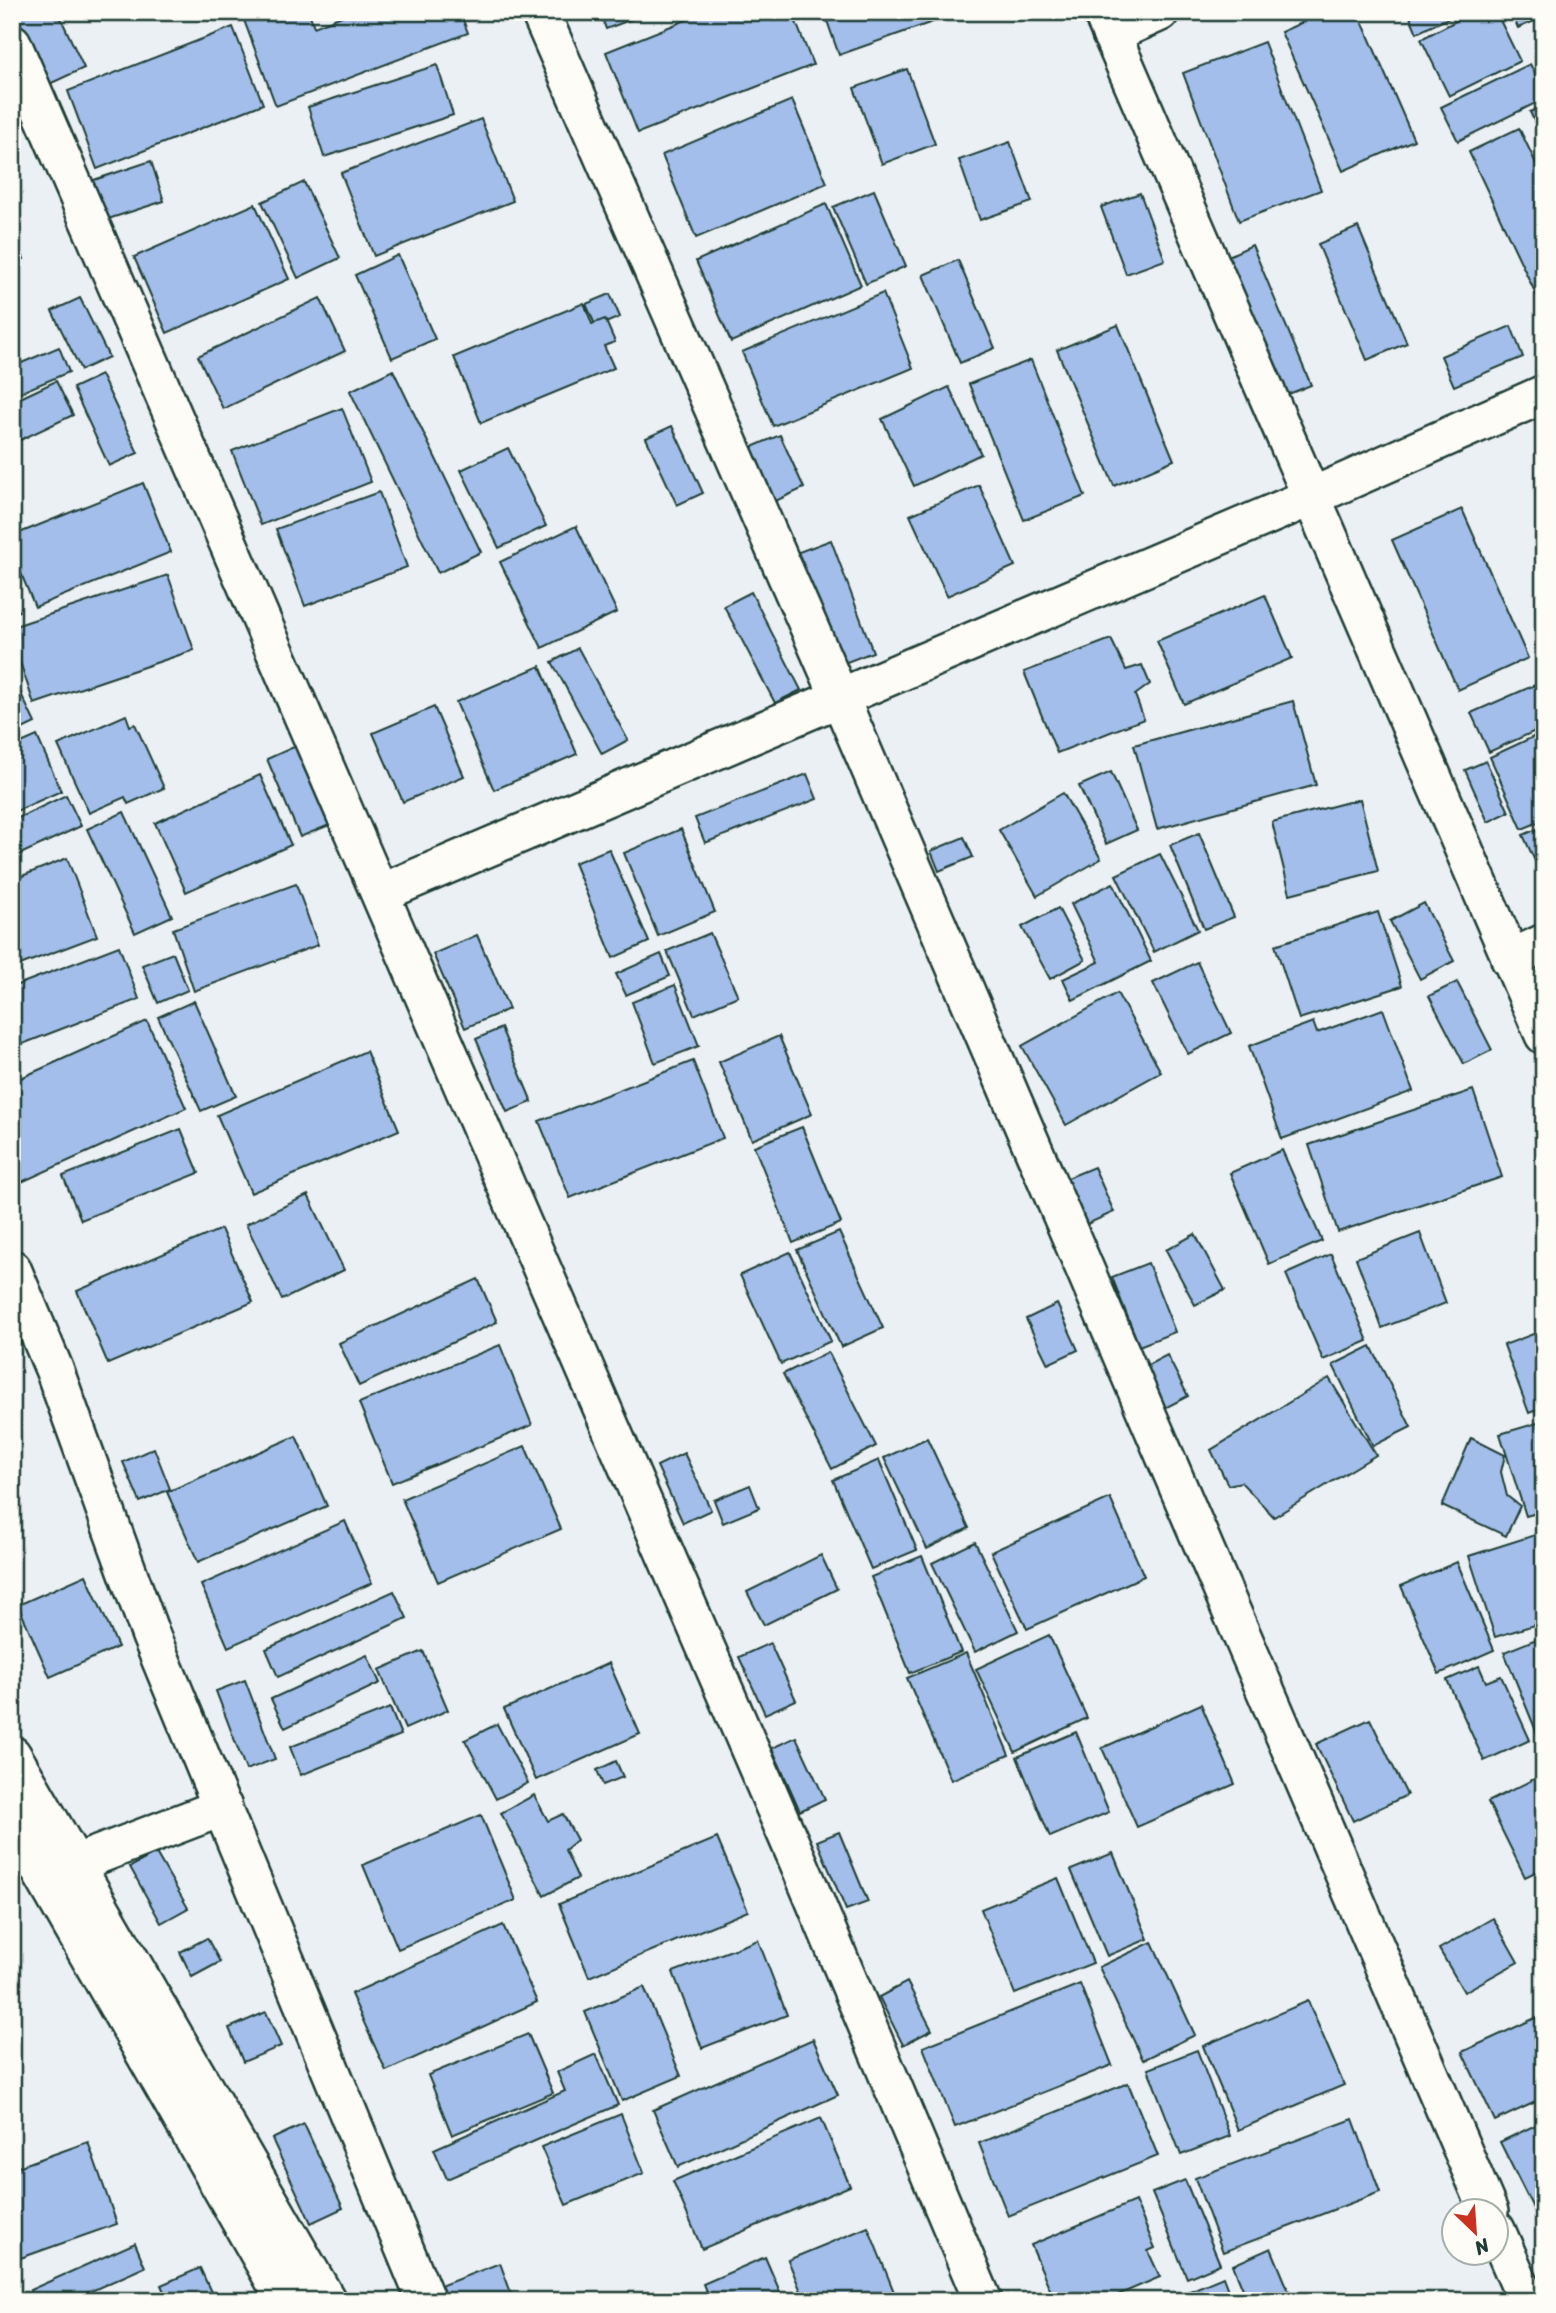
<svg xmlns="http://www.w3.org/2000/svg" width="1556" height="2313" viewBox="0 0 1556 2313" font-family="Sriracha,sans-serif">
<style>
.building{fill:#a3beea;stroke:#1f3d34;stroke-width:2}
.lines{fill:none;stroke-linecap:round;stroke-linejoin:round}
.street-casing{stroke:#1f3d34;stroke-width:42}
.street{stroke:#fdfcf7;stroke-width:37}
</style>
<rect width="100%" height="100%" fill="#ebf0f4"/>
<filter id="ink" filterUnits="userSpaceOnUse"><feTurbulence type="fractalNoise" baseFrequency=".0143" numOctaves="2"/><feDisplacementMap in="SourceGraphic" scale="14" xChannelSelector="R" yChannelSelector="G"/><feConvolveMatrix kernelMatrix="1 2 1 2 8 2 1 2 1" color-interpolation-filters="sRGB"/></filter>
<g filter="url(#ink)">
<!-- building -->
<g class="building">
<polygon points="12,12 58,12 84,68 43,87 12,22"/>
<polygon points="241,12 309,12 314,27 352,12 460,12 468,33 276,106"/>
<polygon points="600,12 651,12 606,29"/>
<polygon points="706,12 792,12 813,65 638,133 606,52"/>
<polygon points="824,12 958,12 958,13 839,55"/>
<polygon points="1325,12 1358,12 1414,140 1343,171 1281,32"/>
<polygon points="1408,12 1461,12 1417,33"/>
<polygon points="1473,12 1496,12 1520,61 1449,96 1421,39"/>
<polygon points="1511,12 1544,12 1544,17 1518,28"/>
<polygon points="233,27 263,104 97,169 68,91"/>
<polygon points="1264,42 1321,190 1239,221 1183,73"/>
<polygon points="1530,64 1544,92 1544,99 1458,141 1441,107"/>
<polygon points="437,65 453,115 324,157 308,107"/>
<polygon points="907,69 935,144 882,164 854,88"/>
<polygon points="792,100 827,183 696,238 662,155"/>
<polygon points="1544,106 1544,142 1530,112"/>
<polygon points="481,119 513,201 374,256 341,173"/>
<polygon points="1519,128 1544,180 1542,307 1469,152"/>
<polygon points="1010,142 1032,202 980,220 959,160"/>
<polygon points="151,161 164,201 105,220 91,181"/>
<polygon points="304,182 340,258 298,278 262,202"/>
<polygon points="874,190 906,266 866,284 833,207"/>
<polygon points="1140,193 1165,260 1126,274 1101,207"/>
<polygon points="255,204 289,279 167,333 134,257"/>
<polygon points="826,204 861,285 731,342 696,261"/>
<polygon points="1358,227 1407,343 1367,360 1318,244"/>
<polygon points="12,230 24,259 12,264"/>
<polygon points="1252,245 1311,385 1284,396 1226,257"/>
<polygon points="398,255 435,339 392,358 355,275"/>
<polygon points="958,260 995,348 960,363 923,275"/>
<polygon points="883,293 913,368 773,426 742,352"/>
<polygon points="610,294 620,317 596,327 586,304"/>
<polygon points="80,298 109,357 81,370 52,311"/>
<polygon points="320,298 345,351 223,409 198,356"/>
<polygon points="584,303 592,324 605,319 615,342 604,346 614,368 481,423 454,357"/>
<polygon points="1118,325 1174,460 1114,486 1057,350"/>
<polygon points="1511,326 1523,357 1454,386 1441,356"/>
<polygon points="59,347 69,372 12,396 12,367"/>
<polygon points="1031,360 1085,496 1024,520 969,384"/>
<polygon points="393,370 481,552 438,573 350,391"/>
<polygon points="101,375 138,453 109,466 73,388"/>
<polygon points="56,381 73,415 12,444 12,402"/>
<polygon points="949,387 981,454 914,486 882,419"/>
<polygon points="342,408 371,482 261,525 232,451"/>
<polygon points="672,426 703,493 677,505 646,438"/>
<polygon points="780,435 804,488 769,504 745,450"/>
<polygon points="508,448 546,526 499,548 461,470"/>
<polygon points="143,483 171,552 35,607 12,552 12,536"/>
<polygon points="979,485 1015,566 947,596 910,515"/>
<polygon points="379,492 407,567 305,606 276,529"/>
<polygon points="1462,509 1528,658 1458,690 1392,540"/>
<polygon points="576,526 617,612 542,648 500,562"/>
<polygon points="831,540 873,652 839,665 796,553"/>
<polygon points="168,575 194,650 34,704 12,638 12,627"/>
<polygon points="751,592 801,690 775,703 724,606"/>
<polygon points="12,594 19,611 12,614"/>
<polygon points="1265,595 1292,658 1184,704 1157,641"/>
<polygon points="1111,639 1126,670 1142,665 1150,684 1135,695 1144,719 1057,753 1024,672"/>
<polygon points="578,648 628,740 602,754 552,662"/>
<polygon points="540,666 577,754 494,790 456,702"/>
<polygon points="12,675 35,723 12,734"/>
<polygon points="1544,681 1544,727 1489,752 1471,713"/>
<polygon points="1293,701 1316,785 1157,829 1134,745"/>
<polygon points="434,707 464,776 403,802 373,733"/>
<polygon points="126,715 130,726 135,724 164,788 128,804 125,797 89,813 58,745"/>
<polygon points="1544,732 1544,820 1522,829 1490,757"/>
<polygon points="37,736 61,791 12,813 12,747"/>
<polygon points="298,745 332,824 300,837 267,759"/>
<polygon points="1486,761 1509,812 1488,822 1465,770"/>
<polygon points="1111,772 1137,830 1106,844 1079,786"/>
<polygon points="807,774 817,799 705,843 695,818"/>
<polygon points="260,775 291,845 186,892 155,823"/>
<polygon points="1063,793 1101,859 1037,896 999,830"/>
<polygon points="66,795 81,826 12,858 12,821"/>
<polygon points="1360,799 1378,871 1290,894 1272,822"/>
<polygon points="124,812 172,916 135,933 87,829"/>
<polygon points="1544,826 1544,870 1540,872 1523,835"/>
<polygon points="681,829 715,912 658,936 624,853"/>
<polygon points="1199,833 1234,917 1204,929 1170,845"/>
<polygon points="964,837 973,857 939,871 931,851"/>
<polygon points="609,849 649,942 613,958 574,863"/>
<polygon points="1160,854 1198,930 1154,952 1116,875"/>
<polygon points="67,858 97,936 12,968 12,880"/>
<polygon points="1113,883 1151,961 1073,1000 1063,979 1099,962 1071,904"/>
<polygon points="296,884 318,945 194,991 173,929"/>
<polygon points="1424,903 1454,961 1420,979 1390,921"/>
<polygon points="1058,908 1085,960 1050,979 1022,927"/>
<polygon points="1378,912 1402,986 1299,1019 1275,945"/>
<polygon points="710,933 738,996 694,1015 667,951"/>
<polygon points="477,935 509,1009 465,1028 433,954"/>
<polygon points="119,946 139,999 12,1048 12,987"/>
<polygon points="173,953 188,990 158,1003 142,965"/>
<polygon points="661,954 670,976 626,995 616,974"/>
<polygon points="1197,962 1231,1033 1188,1054 1153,983"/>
<polygon points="1457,982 1492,1050 1464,1064 1429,996"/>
<polygon points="675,985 699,1046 655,1063 632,1002"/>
<polygon points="1117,993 1161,1072 1066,1125 1022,1046"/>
<polygon points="194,1001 236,1096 201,1111 158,1017"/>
<polygon points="1383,1009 1413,1091 1282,1139 1249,1046 1313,1022 1317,1033"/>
<polygon points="147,1021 186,1108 15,1185 12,1179 12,1082"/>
<polygon points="501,1028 532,1102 507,1112 476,1039"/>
<polygon points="779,1036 812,1114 752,1140 719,1062"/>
<polygon points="366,1051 399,1130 251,1193 217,1115"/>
<polygon points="693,1061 723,1138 570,1198 539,1121"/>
<polygon points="1473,1090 1502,1177 1338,1232 1309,1145"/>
<polygon points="802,1127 841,1223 793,1243 754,1146"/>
<polygon points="181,1129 199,1173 81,1220 63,1176"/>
<polygon points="1282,1150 1322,1241 1269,1264 1230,1173"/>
<polygon points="1094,1167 1114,1212 1085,1225 1065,1179"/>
<polygon points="308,1195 344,1270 282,1300 246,1224"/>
<polygon points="221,1229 253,1302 108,1364 77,1291"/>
<polygon points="839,1232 883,1328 841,1347 797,1250"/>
<polygon points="1420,1233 1446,1303 1382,1328 1356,1258"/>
<polygon points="1195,1234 1225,1290 1195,1305 1166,1250"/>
<polygon points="790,1252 831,1341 781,1364 740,1275"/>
<polygon points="1331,1254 1368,1341 1323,1360 1286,1274"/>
<polygon points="1148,1263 1175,1332 1139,1346 1112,1277"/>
<polygon points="478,1279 497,1322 359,1386 339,1343"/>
<polygon points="1057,1304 1078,1350 1048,1364 1026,1319"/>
<polygon points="1544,1330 1544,1407 1529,1413 1504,1345"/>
<polygon points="500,1345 532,1425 392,1483 359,1403"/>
<polygon points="1371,1346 1411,1427 1373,1446 1333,1365"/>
<polygon points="828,1352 876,1446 832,1469 783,1374"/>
<polygon points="1167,1355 1188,1396 1165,1408 1144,1367"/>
<polygon points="1329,1378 1376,1455 1274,1517 1241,1482 1228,1485 1211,1450"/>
<polygon points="1544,1421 1544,1511 1526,1516 1500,1434"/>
<polygon points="296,1436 327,1506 198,1562 167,1492"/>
<polygon points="927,1438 969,1528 927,1549 884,1458"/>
<polygon points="1471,1438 1505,1455 1501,1472 1507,1496 1520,1506 1506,1536 1442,1506"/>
<polygon points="525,1446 561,1529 438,1582 402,1499"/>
<polygon points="154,1448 170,1489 140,1502 123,1462"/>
<polygon points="684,1453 711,1510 683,1523 657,1466"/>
<polygon points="879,1460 917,1550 871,1569 833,1480"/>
<polygon points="750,1485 759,1508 723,1523 714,1500"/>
<polygon points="1110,1498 1144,1576 1027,1629 991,1552"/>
<polygon points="345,1521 372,1583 228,1647 201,1585"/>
<polygon points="1544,1532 1544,1622 1495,1637 1469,1556"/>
<polygon points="975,1542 1018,1631 975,1652 932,1563"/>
<polygon points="821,1555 837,1589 764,1625 747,1592"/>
<polygon points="922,1556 961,1652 910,1673 871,1577"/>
<polygon points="1457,1562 1494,1650 1439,1674 1401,1586"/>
<polygon points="86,1575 118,1647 50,1677 18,1605"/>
<polygon points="394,1591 407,1618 278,1677 266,1649"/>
<polygon points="1049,1635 1087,1718 1015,1752 976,1669"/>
<polygon points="1544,1636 1544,1748 1543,1748 1504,1652"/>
<polygon points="770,1643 796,1700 765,1714 739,1657"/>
<polygon points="423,1651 448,1710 405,1729 379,1670"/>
<polygon points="966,1653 1009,1755 951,1780 907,1678"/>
<polygon points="367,1655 380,1683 285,1728 271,1699"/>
<polygon points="609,1663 640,1734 536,1780 504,1709"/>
<polygon points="1479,1666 1486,1682 1501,1676 1530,1740 1484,1761 1447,1680"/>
<polygon points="245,1680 275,1759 246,1770 216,1691"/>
<polygon points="1201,1704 1235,1784 1137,1827 1102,1748"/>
<polygon points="390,1708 401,1735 301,1775 290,1747"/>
<polygon points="1370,1719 1407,1795 1353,1821 1316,1744"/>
<polygon points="497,1724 528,1783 496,1799 465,1740"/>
<polygon points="1076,1732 1109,1812 1050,1837 1017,1757"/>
<polygon points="796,1737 825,1799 800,1811 772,1748"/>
<polygon points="616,1761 623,1777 603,1785 597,1770"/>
<polygon points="1540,1776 1544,1783 1544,1868 1525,1877 1488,1802"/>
<polygon points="534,1795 548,1821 563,1814 577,1840 565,1850 578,1878 544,1896 501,1813"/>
<polygon points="481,1815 516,1900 398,1949 363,1865"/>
<polygon points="839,1832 868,1902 846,1910 817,1841"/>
<polygon points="717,1838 748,1911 589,1977 559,1904"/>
<polygon points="156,1853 188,1908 161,1923 130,1867"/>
<polygon points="1113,1853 1148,1939 1107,1956 1071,1870"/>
<polygon points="1058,1878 1093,1963 1015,1994 981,1909"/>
<polygon points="1493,1918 1518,1962 1464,1992 1439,1949"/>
<polygon points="503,1925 537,2002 386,2071 351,1994"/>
<polygon points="207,1938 220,1962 192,1977 180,1952"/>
<polygon points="758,1940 787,2015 702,2048 673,1972"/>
<polygon points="1152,1942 1195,2035 1143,2060 1099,1967"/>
<polygon points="907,1982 932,2030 903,2045 879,1997"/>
<polygon points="1080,1984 1112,2065 955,2127 923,2047"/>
<polygon points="644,1987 681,2076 622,2101 585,2012"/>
<polygon points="1308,2001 1344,2085 1238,2130 1203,2046"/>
<polygon points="266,2012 281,2046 243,2062 229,2028"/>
<polygon points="1544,2014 1544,2098 1495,2121 1462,2052"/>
<polygon points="528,2034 553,2093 452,2135 428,2075"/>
<polygon points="813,2039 838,2095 678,2167 653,2110"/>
<polygon points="1197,2050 1230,2136 1181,2155 1148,2069"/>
<polygon points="596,2054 618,2105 447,2179 434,2149 565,2091 557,2072"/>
<polygon points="1128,2083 1158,2156 1008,2216 979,2143"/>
<polygon points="621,2114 644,2173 566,2205 541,2147"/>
<polygon points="821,2118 850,2186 702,2249 673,2181"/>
<polygon points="1353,2119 1380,2192 1223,2252 1195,2178"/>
<polygon points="1544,2121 1544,2223 1541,2224 1500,2142"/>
<polygon points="304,2124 343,2208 311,2223 272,2139"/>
<polygon points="88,2142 117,2224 12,2261 12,2169"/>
<polygon points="1185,2180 1220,2264 1187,2278 1152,2193"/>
<polygon points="1135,2201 1155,2248 1148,2251 1160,2277 1104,2301 1055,2301 1031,2245"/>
<polygon points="868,2227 894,2292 874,2301 805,2301 788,2260"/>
<polygon points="135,2243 145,2267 69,2301 34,2301 30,2290"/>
<polygon points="1271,2248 1293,2301 1248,2301 1233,2265"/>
<polygon points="765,2257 784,2301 710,2301 703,2284"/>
<polygon points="500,2263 514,2301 436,2301 432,2289"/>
<polygon points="200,2268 215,2301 168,2301 161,2285"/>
<polygon points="1223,2277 1232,2301 1166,2301"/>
<polygon points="12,2281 22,2301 12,2301"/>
</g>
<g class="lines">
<!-- street casing -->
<g class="street-casing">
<g id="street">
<polyline points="540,12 840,698 1489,2212"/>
<polyline points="1102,12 1544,1035"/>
<polyline points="1111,34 1160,12"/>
<polyline points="12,43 798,1861 983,2301"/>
<polyline points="381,893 1311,497 1544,394"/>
<polyline points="1510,959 1544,943"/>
<polyline points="12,1269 54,1369 151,1636 426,2301"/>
<polyline points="12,1755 327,2301"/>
<polyline points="12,1821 286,2301"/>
<polyline points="74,1864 223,1807"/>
<polyline points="1496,2230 1527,2301"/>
</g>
</g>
<!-- street -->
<use href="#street" class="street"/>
</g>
</g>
<!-- margin -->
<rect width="1556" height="2313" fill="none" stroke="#fdfcf7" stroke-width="42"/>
<rect x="21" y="21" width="1514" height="2271" fill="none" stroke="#1f3d34" stroke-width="2.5" filter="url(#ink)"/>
<!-- north arrow -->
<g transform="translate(1475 2232) rotate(155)"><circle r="33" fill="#fdfcf7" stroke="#a4b0a9" stroke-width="2"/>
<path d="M0-5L12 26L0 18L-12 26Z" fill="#c8321e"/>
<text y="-10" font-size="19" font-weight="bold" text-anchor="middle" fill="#1f3d34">N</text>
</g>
</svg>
